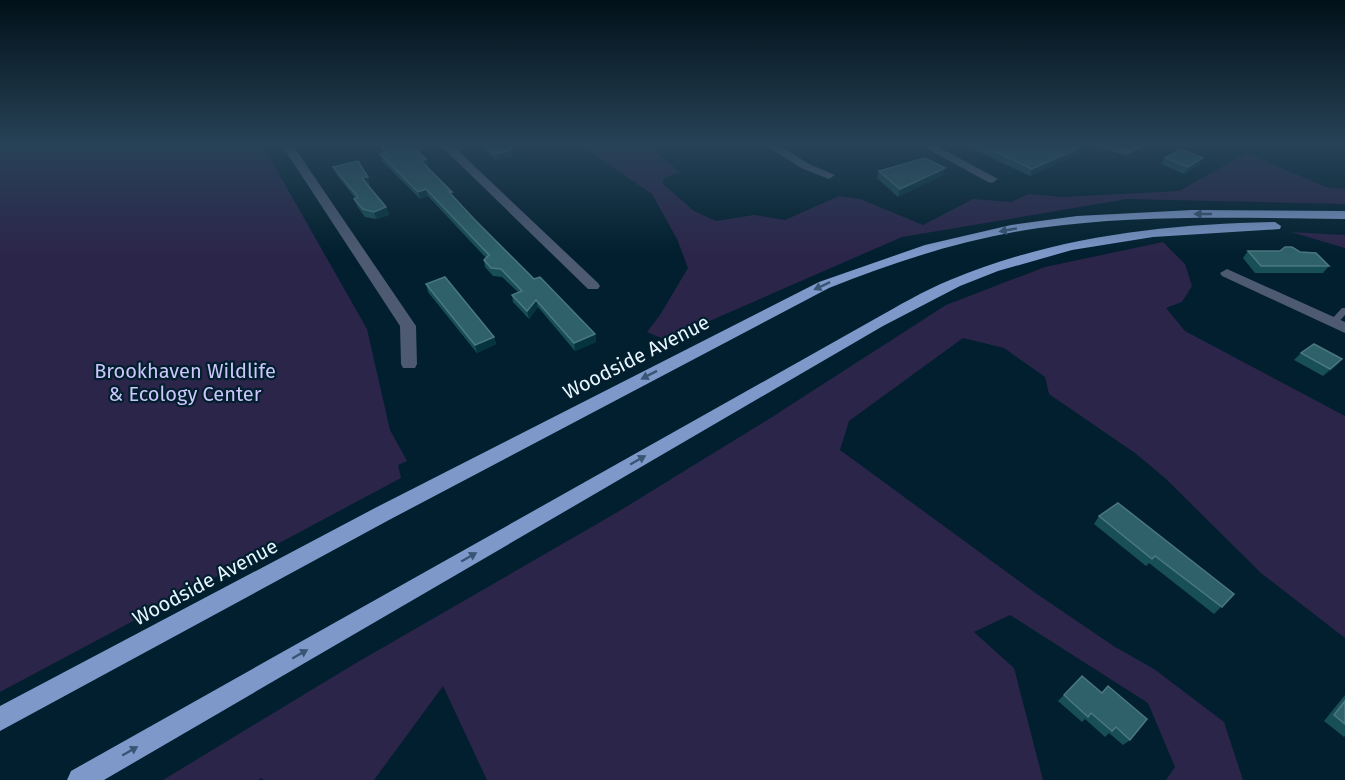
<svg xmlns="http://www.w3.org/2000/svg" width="1345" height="780" viewBox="0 0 1345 780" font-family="'Fira Sans',sans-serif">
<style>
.green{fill:#2c254a}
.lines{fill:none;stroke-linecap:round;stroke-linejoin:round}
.service{fill:#4d5a72;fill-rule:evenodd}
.minor{fill:#4d5a72;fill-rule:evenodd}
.primary{fill:#7e98ca;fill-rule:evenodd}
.wall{fill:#184f57}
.shaded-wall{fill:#05343f}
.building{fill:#2e6169;stroke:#4b7880;stroke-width:1.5}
.oneway{fill:#395574}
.labels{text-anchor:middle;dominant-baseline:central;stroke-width:4.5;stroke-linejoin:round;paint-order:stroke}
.street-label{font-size:20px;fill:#e8f6ff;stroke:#011f2e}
.park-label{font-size:20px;fill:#ccc6fb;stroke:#011f2e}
</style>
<rect width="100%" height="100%" fill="#011f2e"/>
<!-- green -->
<g class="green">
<polygon points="0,144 262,144 367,329 390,430 407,461 398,465 401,478 0,692"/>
<polygon points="578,144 646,144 680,172 664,178 662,183 694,211 716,221 754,215 785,220 839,196 860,199 923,225 973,199 1011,202 1028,194 1064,197 1179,191 1247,153 1326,187 1345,189 1345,204 1127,199 902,237 666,340 647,332 660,315 688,268 677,239 652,194"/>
<polygon points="1291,232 1345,235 1345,248"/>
<polygon points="1163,242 1185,264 1192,286 1182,302 1166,308 1185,331 1345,416 1345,638 1261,573 1165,478 1135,453 1049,394 1045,377 1004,348 963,338 849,421 840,450 1034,592 1115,647 1154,669 1224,722 1243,780 1166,780 1175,767 1148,703 1010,615 974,632 1014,668 1043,780 487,780 443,686 374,780 264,780 261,778 258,780 163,780 356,663 616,513 772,417 946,305 1045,267"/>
</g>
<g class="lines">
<!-- service -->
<polygon class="service" points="1342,308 1345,308 1345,315 1336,325 1330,325 1329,323 1330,321"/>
<!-- minor -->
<g class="minor">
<polygon points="281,144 292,144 416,326 417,364 415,368 403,368 401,364 400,326"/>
<polygon points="439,144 451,144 598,283 600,286 598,289 588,289"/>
<polygon points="764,144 777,144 809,164 835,175 829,179 801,168"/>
<polygon points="919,144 933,144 998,179 992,183 988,182"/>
<polygon points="1087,144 1108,144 1125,148 1135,144 1150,144 1126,155"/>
<polygon points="1227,269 1345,322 1345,333 1222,276 1220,273"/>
</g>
<!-- primary -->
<g class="primary">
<path d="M1192,210L1345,211V219C1243,218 1140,214 1039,228C967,238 897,261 829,288L389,520L0,731V706L375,508L819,282L925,245L1011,225L1077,216Z"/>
<path d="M1275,222L1281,226L1280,229L1153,237L1072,250L998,271L960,286L883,326L104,780H67L71,771L873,320C898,306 923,291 950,280C1053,237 1164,224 1275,222Z"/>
</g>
</g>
<!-- wall -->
<g class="wall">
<polygon points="378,144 409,144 426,159 428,166 427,167 475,220 534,279 595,334 596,342 575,351 538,307 529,319 513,302 512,295 518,292 502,277 493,276 485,267 484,260 486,258 428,196 420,199 382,161 380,154 384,153"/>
<polygon points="483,144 507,144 513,156 497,161 484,149"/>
<polygon points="968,144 1074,144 1078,154 1030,176 967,146"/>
<polygon points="1165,158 1199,165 1184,174 1161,164"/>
<polygon points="333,167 370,184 367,185 386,207 389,215 376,219 365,217 357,206 354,199 355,198 336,174"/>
<polygon points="879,171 943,175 898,197 877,178"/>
<polygon points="1248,251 1300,252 1329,266 1323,273 1255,273 1243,258"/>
<polygon points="426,284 494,337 496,344 477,353 428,292"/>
<polygon points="1301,353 1342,359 1335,367 1323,376 1294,360"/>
<polygon points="1099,516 1234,594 1214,614 1149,563 1146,566 1094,524"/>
<polygon points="1082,676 1101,693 1108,686 1130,740 1123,745 1109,733 1105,737 1085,719 1082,722 1058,701"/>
<polygon points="1345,695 1345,736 1344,737 1324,721"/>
</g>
<!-- shaded-wall -->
<g class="shaded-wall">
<polygon points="321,144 339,144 339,145 323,149"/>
<polygon points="1081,147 1078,154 1030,176 1032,169"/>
<polygon points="512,149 513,156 497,161 496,154"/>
<polygon points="1203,158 1199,165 1184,174 1188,167"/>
<polygon points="426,159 428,166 423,168 421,161"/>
<polygon points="945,168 943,175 898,197 900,189"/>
<polygon points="368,177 370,184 364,185 362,178"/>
<polygon points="426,189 428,196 420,199 418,192"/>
<polygon points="386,207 389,215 376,219 374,212"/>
<polygon points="536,300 538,307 529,319 527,311"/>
<polygon points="595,334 596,342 575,351 574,343"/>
<polygon points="494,337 496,344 477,353 475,345"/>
<polygon points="1342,359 1335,367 1323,376 1330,369"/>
</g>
<!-- building -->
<g class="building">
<polygon points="380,144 409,144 426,159 421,161 452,192 449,192 475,220 534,279 540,277 595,334 574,343 536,300 527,311 512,295 522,291 501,269 491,268 484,260 489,255 426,189 418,192 380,154 386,152"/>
<polygon points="485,144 507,144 512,149 496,154"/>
<polygon points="980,144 1074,144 1081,147 1032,169"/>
<polygon points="1181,149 1203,158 1188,167 1165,158"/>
<polygon points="925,158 945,168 900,189 879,171"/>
<polygon points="358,161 368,177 362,178 386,207 374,212 363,209 354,199 358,197 333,167"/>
<polygon points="1285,247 1292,247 1300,252 1316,253 1329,266 1261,266 1248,251 1280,251"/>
<polygon points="445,277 494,337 475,345 426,284"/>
<polygon points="1314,344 1342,359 1330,369 1301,353"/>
<polygon points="1118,503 1234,594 1222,607 1155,556 1152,559 1099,516"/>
<polygon points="1082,676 1102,693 1108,686 1147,719 1130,740 1116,727 1112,731 1091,713 1088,717 1064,695"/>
<polygon points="1345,701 1345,724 1334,715"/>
</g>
<!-- one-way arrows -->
<defs><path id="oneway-solid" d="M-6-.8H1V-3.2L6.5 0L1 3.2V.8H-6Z" transform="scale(1.5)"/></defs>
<g class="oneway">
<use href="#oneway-solid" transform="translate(1203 214) rotate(180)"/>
<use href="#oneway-solid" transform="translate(1008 230) rotate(170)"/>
<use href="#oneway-solid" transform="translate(822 286) rotate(155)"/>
<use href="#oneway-solid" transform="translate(649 375) rotate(153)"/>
<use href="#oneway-solid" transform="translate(638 460) rotate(-30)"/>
<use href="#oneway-solid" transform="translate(469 557) rotate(-30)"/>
<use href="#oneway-solid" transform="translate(300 654) rotate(-30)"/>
<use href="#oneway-solid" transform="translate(130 751) rotate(-30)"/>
</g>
<!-- sky -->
<linearGradient id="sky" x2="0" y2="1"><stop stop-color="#011119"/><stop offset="0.57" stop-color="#274257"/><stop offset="1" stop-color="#274257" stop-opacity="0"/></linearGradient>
<rect width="1345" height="254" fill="url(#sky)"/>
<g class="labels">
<!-- street labels -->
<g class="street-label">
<text transform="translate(636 357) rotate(-27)">Woodside Avenue</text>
<text transform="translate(205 582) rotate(-28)">Woodside Avenue</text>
</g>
<!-- park labels -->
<g class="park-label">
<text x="185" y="371">Brookhaven Wildlife<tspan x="185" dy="23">&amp; Ecology Center</tspan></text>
</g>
</g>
</svg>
